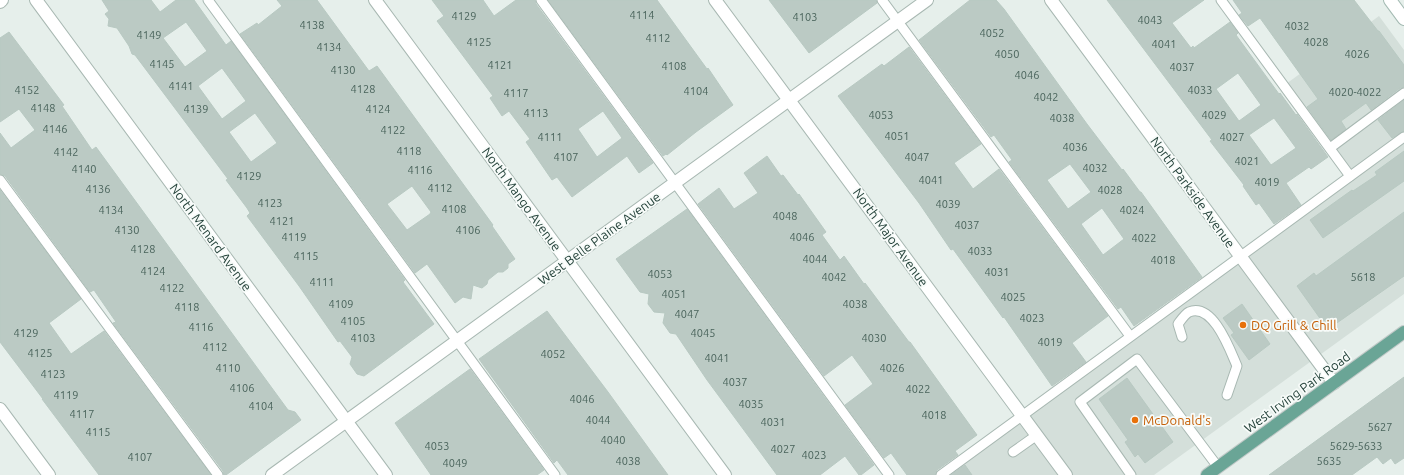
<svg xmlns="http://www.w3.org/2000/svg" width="1404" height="475" viewBox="0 0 1404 475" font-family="Ubuntu,sans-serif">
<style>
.built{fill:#d4dfda}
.building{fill:#bbcac4;stroke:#b8c9c2;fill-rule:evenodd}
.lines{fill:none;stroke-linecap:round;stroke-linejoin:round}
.lane-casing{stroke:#a8b8b2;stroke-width:11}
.street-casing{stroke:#a8b8b2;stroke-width:14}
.secondary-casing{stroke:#a4bbb3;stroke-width:14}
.primary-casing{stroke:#c2cac8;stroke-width:14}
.lane{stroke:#fff;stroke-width:9}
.street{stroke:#fff;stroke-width:12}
.secondary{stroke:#fff;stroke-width:12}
.primary{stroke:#6aa596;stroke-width:12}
.food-dot{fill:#e8710a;stroke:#f7fbf9;stroke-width:1.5}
.labels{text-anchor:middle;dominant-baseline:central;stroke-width:3.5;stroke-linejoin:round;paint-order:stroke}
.number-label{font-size:11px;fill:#4a645c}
.street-label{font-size:13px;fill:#24423a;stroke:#f7fbf9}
.food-label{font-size:13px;fill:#c56008;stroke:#f7fbf9;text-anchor:start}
</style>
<rect width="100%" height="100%" fill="#e6efeb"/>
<!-- built -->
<polygon class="built" points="1379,16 1404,50 1404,294 1154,475 944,475 1354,177 1286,84"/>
<!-- building -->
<g class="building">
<path d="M102,0H151L160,12L176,0H194L226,45L231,41L405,280L403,282L434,324L364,376L357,374L350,364L352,357L340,341L338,342L299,286L247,216L250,213L247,208L226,180L228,179L135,55L132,54L129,46L117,28L108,26L109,19L105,14L109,11ZM186,22L207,51L185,67L163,38ZM222,68L246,101L222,119L198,86ZM255,113L277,143L251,162L229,132Z"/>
<path d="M277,0H317L369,71L377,66L493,225L492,226L515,259L508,264V268L503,272H498L488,280L487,284L482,288L473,285L471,299L463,297L455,303L427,264L415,273L240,34L257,23L258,25L282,6ZM412,186L431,212L430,214L407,230L387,204Z"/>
<path d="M432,0H483L494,16L516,0H535L536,4L653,163L639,173L627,156L572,197L557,177L552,180L526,142L530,139L509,111L502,116L490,98L493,96L437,21L444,16ZM603,111L622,138L597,157L578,129Z"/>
<polygon points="548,0 657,0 707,69 708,68 733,105 696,132 667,155 666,154 663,156"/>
<polygon points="769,0 876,0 877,3 809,53"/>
<path d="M970,0H996L1004,9L1087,124L1122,170L1123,169L1140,192H1141L1202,277L1134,326L1121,307L1118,309L1009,162L1012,160L994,135L991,137L919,40ZM1070,164L1091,192L1068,209L1047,180ZM1102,208L1124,239L1103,255L1081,224Z"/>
<path d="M1107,0H1204L1172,23L1191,48L1193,46L1194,48L1230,22L1238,33L1236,35L1279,94L1280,93L1296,115L1297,114L1328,157L1311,169L1309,167L1286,183L1301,205L1274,224L1259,203L1256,205L1243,186L1244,185L1210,141L1212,140ZM1238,73L1261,105L1239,121L1216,89ZM1274,118L1296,148L1271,165L1249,135Z"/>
<polygon points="1233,0 1354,0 1378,31 1379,31 1404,65 1404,87 1400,88 1371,110 1366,103 1341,121 1346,129 1331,140 1307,107 1318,99 1260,18 1248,26 1239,15 1242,13"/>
<polygon points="9,32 64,105 62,106 92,150 96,147 288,410 295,412 301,420 226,475 224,475 223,471 113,323 116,322 94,290 90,292 5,176 0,174 0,133 11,148 35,130 19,109 0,122 0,38"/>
<polygon points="909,47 981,144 954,163 973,189 999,169 1108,316 1072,343 1086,362 1052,386 1004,317 1003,318 953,249 951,250 919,203 838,96 882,64 884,66"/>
<polygon points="1404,100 1404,131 1392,138 1378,120"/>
<polygon points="1404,151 1404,181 1323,238 1310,220 1352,190 1353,191 1377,175 1375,172"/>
<polygon points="767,156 781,176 783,175 798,195 799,194 826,232 822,235 840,260 844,256 864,284 865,283 909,342 910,342 977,435 955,451 958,455 937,470 935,475 907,475 891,453 884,458 845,405 873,384 852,355 824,376 698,204 719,188 734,209 758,193 744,173"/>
<polygon points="0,190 81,299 49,323 71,354 104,331 211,475 99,475 42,399 43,399 0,342"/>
<polygon points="687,209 874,465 861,475 859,475 845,456 820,475 777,475 707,380 676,334 670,333 663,323 665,313 654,312 648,304 649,294 640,292 616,259"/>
<polygon points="1404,212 1404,276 1334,325 1324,324 1297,286 1314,273 1316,276"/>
<polygon points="1242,304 1270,344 1249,360 1231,335 1234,333 1223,318"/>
<polygon points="547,311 608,392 668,475 568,475 557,460 554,463 479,359"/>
<polygon points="470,369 544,470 537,475 431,475 395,423"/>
<polygon points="1404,377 1404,458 1395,464 1391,458 1383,464 1377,457 1352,475 1269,475"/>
<polygon points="1127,378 1173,442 1145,463 1138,454 1135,457 1125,442 1128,440 1099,399"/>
<polygon points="965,465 972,475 951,475"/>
</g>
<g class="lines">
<!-- lane casing -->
<g class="lane-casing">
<g id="lane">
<polyline points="208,0 555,475"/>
<polyline points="541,0 889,475"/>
<polyline points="882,0 1130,336"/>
<polyline points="1221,0 1350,176"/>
<polyline points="1330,148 1404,93"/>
<polyline points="0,180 218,475"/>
<path d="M1182,337L1178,324C1181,320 1185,314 1189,312C1213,302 1230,350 1237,366L1227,395"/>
<polyline points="1013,452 1037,435"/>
<polyline points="941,475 1404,137"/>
<polyline points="1131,475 1080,402 1137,359 1218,467"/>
</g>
</g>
<!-- street casing -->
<g class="street-casing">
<g id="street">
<polyline points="36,0 386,475"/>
<polyline points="375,0 725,475"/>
<polyline points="715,0 1066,475"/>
<polyline points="1051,0 1334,383"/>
<polyline points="0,2 2,0"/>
<polyline points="0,409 49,475"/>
<polyline points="272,475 927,0"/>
</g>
</g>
<!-- secondary casing -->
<g class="secondary-casing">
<polyline id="secondary" points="1390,0 1404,19"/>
</g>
<!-- primary casing -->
<g class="primary-casing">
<polyline id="primary" points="1207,475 1404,332"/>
</g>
<!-- lane -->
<use href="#lane" class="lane"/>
<!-- street -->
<use href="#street" class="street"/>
<!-- secondary -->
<use href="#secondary" class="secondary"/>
<!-- primary -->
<use href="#primary" class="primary"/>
</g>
<!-- markers -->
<g class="food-dot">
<circle cx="1243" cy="325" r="4"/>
<circle cx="1135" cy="420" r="4"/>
</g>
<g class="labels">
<!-- number labels -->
<g class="number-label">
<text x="642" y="15">4114</text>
<text x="464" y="16">4129</text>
<text x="805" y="17">4103</text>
<text x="1150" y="20">4043</text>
<text x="312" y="25">4138</text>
<text x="1297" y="26">4032</text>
<text x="992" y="33">4052</text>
<text x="149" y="35">4149</text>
<text x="658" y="38">4112</text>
<text x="479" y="42">4125</text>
<text x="1316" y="42">4028</text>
<text x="1164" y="44">4041</text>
<text x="329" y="47">4134</text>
<text x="1007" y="54">4050</text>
<text x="1357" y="54">4026</text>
<text x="162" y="64">4145</text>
<text x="500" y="65">4121</text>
<text x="674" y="66">4108</text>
<text x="1182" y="67">4037</text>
<text x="343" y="70">4130</text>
<text x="1027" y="75">4046</text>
<text x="181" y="86">4141</text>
<text x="363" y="89">4128</text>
<text x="27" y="90">4152</text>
<text x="1200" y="90">4033</text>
<text x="696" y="91">4104</text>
<text x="1355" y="92">4020-4022</text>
<text x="516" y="93">4117</text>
<text x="1046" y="97">4042</text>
<text x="43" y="108">4148</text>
<text x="196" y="109">4139</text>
<text x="378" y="109">4124</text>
<text x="536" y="113">4113</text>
<text x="881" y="115">4053</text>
<text x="1214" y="115">4029</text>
<text x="1062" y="118">4038</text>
<text x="55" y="129">4146</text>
<text x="393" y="130">4122</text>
<text x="897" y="136">4051</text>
<text x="550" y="137">4111</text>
<text x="1232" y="137">4027</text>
<text x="1075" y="147">4036</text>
<text x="409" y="151">4118</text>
<text x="66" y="152">4142</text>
<text x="566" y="157">4107</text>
<text x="917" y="157">4047</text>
<text x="1247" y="161">4021</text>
<text x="1095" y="168">4032</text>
<text x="84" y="169">4140</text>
<text x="420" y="170">4116</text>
<text x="249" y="176">4129</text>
<text x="931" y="180">4041</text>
<text x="1267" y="182">4019</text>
<text x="440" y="188">4112</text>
<text x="98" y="189">4136</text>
<text x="1110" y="190">4028</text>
<text x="270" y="203">4123</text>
<text x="948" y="204">4039</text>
<text x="454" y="209">4108</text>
<text x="111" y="210">4134</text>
<text x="1132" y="210">4024</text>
<text x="785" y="216">4048</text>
<text x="282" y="221">4121</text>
<text x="967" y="225">4037</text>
<text x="127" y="230">4130</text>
<text x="468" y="230">4106</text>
<text x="294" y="237">4119</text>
<text x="802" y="237">4046</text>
<text x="1144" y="238">4022</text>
<text x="143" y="249">4128</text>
<text x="980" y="251">4033</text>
<text x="306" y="256">4115</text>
<text x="815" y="259">4044</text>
<text x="1163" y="260">4018</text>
<text x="153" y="271">4124</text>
<text x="997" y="272">4031</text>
<text x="660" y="274">4053</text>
<text x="834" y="277">4042</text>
<text x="1363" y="277">5618</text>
<text x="322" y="282">4111</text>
<text x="172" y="288">4122</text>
<text x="674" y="294">4051</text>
<text x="1013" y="297">4025</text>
<text x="341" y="304">4109</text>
<text x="855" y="304">4038</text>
<text x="187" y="307">4118</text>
<text x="687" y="314">4047</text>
<text x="1032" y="318">4023</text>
<text x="353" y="321">4105</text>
<text x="201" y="327">4116</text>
<text x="26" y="333">4129</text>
<text x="703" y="333">4045</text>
<text x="363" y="338">4103</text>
<text x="874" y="338">4030</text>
<text x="1050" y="342">4019</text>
<text x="215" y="347">4112</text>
<text x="40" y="353">4125</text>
<text x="553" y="354">4052</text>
<text x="717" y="358">4041</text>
<text x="228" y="368">4110</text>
<text x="892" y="368">4026</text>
<text x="53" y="374">4123</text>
<text x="735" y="382">4037</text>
<text x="242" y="388">4106</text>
<text x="918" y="389">4022</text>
<text x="66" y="395">4119</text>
<text x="582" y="399">4046</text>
<text x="751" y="404">4035</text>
<text x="261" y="406">4104</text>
<text x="82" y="414">4117</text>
<text x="934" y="415">4018</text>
<text x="598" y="420">4044</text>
<text x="773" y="422">4031</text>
<text x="1380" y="427">5627</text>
<text x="98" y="432">4115</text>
<text x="613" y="440">4040</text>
<text x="437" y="446">4053</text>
<text x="1356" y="446">5629-5633</text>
<text x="783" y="449">4027</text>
<text x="814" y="455">4023</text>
<text x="140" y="457">4107</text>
<text x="628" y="461">4038</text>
<text x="1329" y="461">5635</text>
<text x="455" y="463">4049</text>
</g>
<!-- street labels -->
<g class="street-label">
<text transform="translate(1193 192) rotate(54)">North Parkside Avenue</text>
<text transform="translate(522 199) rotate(54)">North Mango Avenue</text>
<text transform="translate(211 237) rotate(54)">North Menard Avenue</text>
<text transform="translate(891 237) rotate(54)">North Major Avenue</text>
<text transform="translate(599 238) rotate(-36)">West Belle Plaine Avenue</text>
<text transform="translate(1297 392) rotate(-36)">West Irving Park Road</text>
</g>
<!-- food labels -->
<g class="food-label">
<text x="1251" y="325">DQ Grill &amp; Chill</text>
<text x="1143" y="420">McDonald's</text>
</g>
</g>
</svg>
